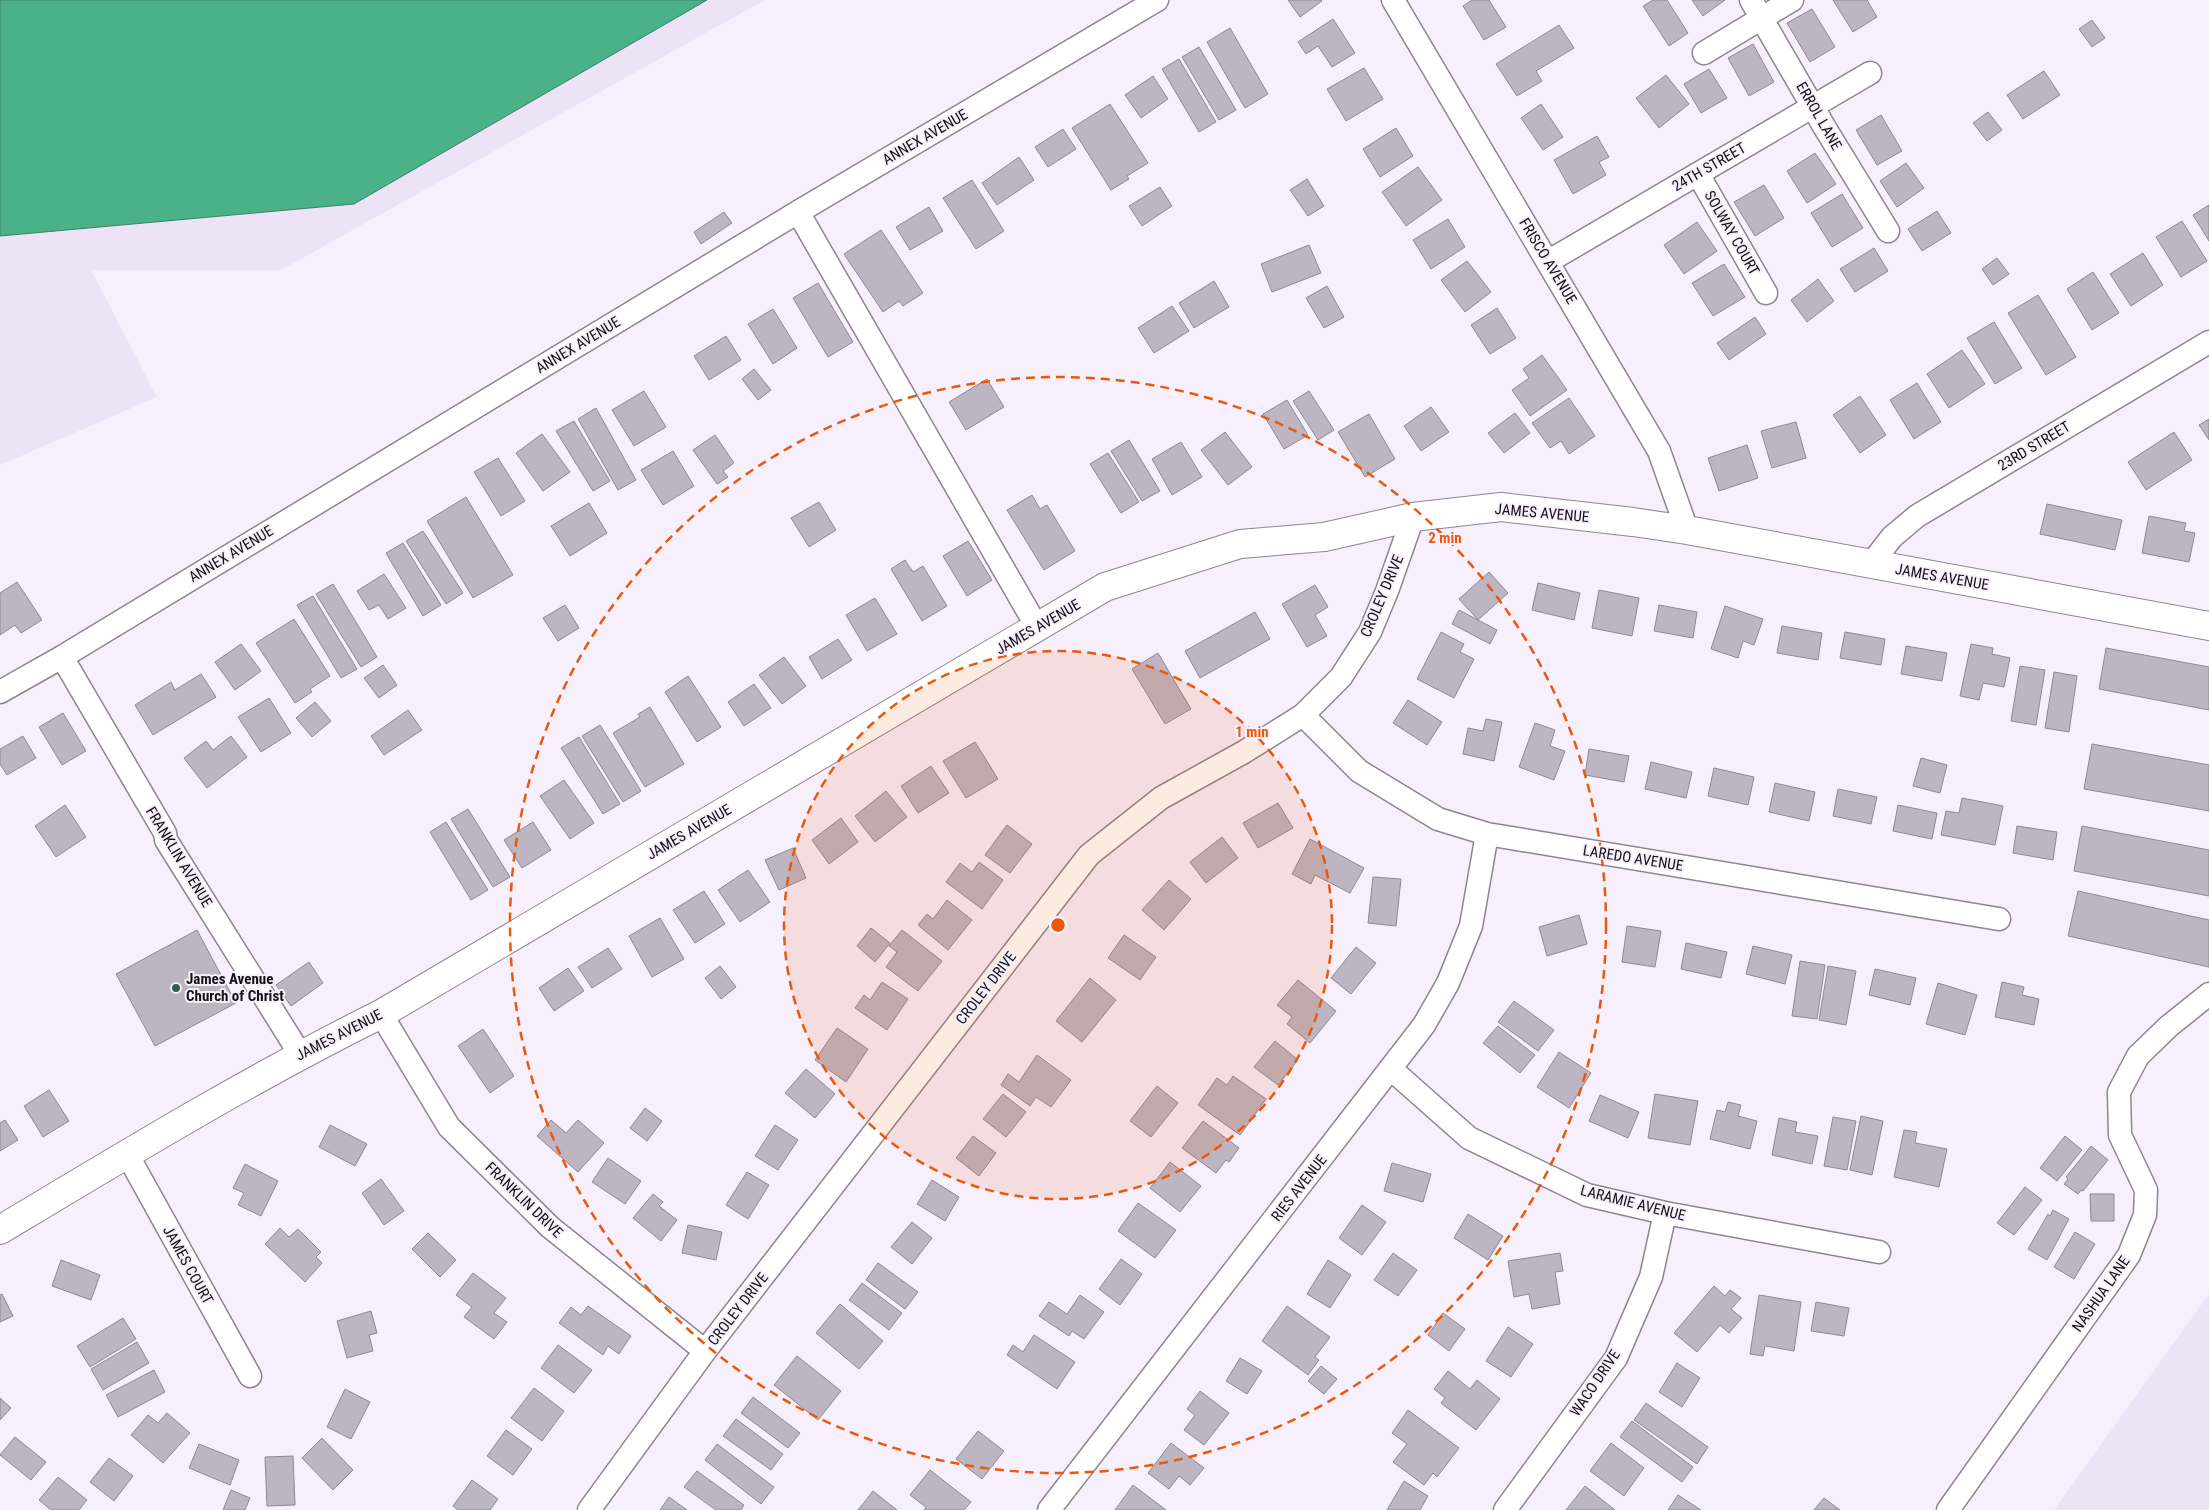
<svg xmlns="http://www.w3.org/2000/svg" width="2209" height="1510" font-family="'Roboto Condensed',sans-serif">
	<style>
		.built { fill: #eee2f6 }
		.water { fill: #4bb189; stroke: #3a8166 }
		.building { fill: #bdb6c2; stroke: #8f8894 }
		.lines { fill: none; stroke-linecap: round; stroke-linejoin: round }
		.street-casing { stroke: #8d8591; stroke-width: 25 }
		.secondary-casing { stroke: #8d8591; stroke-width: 30 }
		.street { stroke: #fff; stroke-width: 22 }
		.secondary { stroke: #fff; stroke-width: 28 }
		.ring { fill: none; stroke: #e8590c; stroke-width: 2.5; stroke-dasharray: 9 6 }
		.poi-dot { fill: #29634c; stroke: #f8effd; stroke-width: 2 }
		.labels { text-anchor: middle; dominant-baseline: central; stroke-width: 4; stroke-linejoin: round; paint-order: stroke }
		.street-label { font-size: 15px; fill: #141115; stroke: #f8effd }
		.poi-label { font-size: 15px; font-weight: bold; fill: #141115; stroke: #f8effd; text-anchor: start }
		.centre { fill: #e8590c; stroke: #f8effd; stroke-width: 2.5 }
		.ring-label { font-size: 15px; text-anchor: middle; font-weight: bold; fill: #e8590c; stroke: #f8effd; stroke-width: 4; stroke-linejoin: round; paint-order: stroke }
	</style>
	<rect width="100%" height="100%" fill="#f8effd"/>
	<path class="built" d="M0,0H765L281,270H91L157,397L0,465Z
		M2209,1294V1510H2054Z"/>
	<path class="water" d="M0,0H707L354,204L0,236Z"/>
	<path class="building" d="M1288,0H1321L1322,1L1300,17Z
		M1472,0H1489L1506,27L1484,40L1463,6Z
		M1653,0H1667L1688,33L1669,46L1643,6Z
		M1692,0H1725L1703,16Z
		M1833,0H1867L1877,17L1853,32Z
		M1812,9L1835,47L1810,62L1787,23Z
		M1333,19L1355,53L1332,67L1318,46L1306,54L1298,42Z
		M2092,20L2105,38L2092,47L2079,29Z
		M1559,25L1574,48L1536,71L1542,81L1517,96L1496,64Z
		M1230,28L1268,94L1245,108L1207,42Z
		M1753,44L1774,82L1749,96L1728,58Z
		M1199,47L1236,110L1219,120L1182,57Z
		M1179,59L1216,122L1199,132L1162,69Z
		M1364,68L1383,99L1346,121L1327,89Z
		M1709,69L1727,98L1701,113L1684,84Z
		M2044,71L2060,95L2023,119L2007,95Z
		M1666,75L1689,104L1659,128L1636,98Z
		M1153,76L1168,99L1141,118L1125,95Z
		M1110,104L1148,163L1127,176L1129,179L1111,190L1072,128Z
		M1541,104L1563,137L1543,150L1521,118Z
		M1988,112L2002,130L1987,141L1973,123Z
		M1881,115L1902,151L1877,165L1856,130Z
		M1396,128L1413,156L1380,177L1363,149Z
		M1063,129L1076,149L1048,167L1035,147Z
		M1597,136L1609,157L1599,162L1606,175L1573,194L1554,160Z
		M1815,153L1836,184L1807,203L1787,171Z
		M1019,157L1034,180L997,205L982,183Z
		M1906,163L1924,188L1897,207L1880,181Z
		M1418,167L1442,200L1406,226L1382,192Z
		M1307,179L1324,206L1308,216L1290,190Z
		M972,180L1004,231L976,249L943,198Z
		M1764,185L1784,218L1755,236L1734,202Z
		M1160,187L1172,206L1142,226L1129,206Z
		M1842,194L1863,228L1832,247L1811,213Z
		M2209,205V241L2193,215Z
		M929,207L943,231L910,250L896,227Z
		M1937,211L1951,233L1922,251L1908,229Z
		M724,212L732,223L701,244L694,232Z
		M1448,219L1465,247L1431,269L1413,240Z
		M2182,221L2207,261L2181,277L2156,237Z
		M1697,222L1717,251L1684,274L1664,245Z
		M881,230L923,293L903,306L899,301L883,312L844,254Z
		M1309,245L1321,273L1272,292L1261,264Z
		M1874,248L1888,271L1855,292L1840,269Z
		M2143,253L2163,285L2131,306L2110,274Z
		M1997,258L2009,274L1993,285L1982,269Z
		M1467,261L1491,292L1465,312L1441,280Z
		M1724,264L1745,297L1713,316L1692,283Z
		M2093,272L2119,313L2092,330L2067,289Z
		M1818,279L1834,301L1807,322L1791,300Z
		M1214,281L1229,307L1194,328L1179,303Z
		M818,283L853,342L828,357L793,298Z
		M1327,286L1344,317L1324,328L1306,298Z
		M2038,295L2076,357L2046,375L2008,313Z
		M1172,306L1189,331L1154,353L1138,328Z
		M1497,308L1516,338L1490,354L1471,325Z
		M773,309L797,348L773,364L748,324Z
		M1755,317L1766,334L1729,360L1717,343Z
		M1994,322L2022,368L1995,384L1967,338Z
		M726,336L741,360L709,380L694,356Z
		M1962,350L1985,384L1949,408L1927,374Z
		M1542,355L1567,390L1530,416L1512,390L1529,378L1523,369Z
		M754,369L771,390L758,400L742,379Z
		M987,379L1004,407L966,430L949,402Z
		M1917,383L1941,422L1914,439L1890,400Z
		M644,391L666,427L634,446L612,410Z
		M1309,391L1334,430L1318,440L1293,401Z
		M1860,396L1886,435L1860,453L1833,415Z
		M1569,398L1595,436L1569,454L1561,441L1550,448L1532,423Z
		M1287,400L1308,435L1284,449L1263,414Z
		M1431,407L1449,432L1421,451L1404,426Z
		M596,408L636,480L618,490L578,419Z
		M1515,413L1530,433L1504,453L1488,433Z
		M1369,414L1395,459L1365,477L1338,432Z
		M2209,419V440L2199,425Z
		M574,421L610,481L593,491L556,431Z
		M1796,422L1806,458L1772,468L1761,431Z
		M1225,432L1252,467L1228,485L1201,450Z
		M2174,432L2192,460L2146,490L2128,462Z
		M542,434L570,472L543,491L516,453Z
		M715,435L734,463L723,471L728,477L717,484L693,450Z
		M1129,440L1160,491L1142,501L1111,451Z
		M1181,442L1202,477L1172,495L1152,459Z
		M1747,445L1758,478L1719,491L1708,458Z
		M673,451L694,486L663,505L641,470Z
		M1108,453L1139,502L1121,513L1090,464Z
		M498,458L525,501L501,516L474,472Z
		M1032,495L1040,509L1047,505L1075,551L1044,570L1007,510Z
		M466,497L513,575L473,598L427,521Z
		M819,502L836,530L809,547L791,518Z
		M589,503L607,533L570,556L551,526Z
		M2047,504L2122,520L2115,550L2040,534Z
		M2149,516L2186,523L2184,531L2195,533L2189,562L2142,553Z
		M423,531L463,593L446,604L406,541Z
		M968,541L992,580L967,596L943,556Z
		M403,543L441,605L423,616L386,553Z
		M905,560L913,572L923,566L947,606L922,621L891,569Z
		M1489,572L1508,593L1478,620L1459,599Z
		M384,574L406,608L388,619L379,605L369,610L357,591Z
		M17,582L42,620L21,633L15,625L0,635V593Z
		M1538,583L1580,593L1574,620L1532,610Z
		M333,584L377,657L361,667L316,594Z
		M1315,585L1328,607L1315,615L1327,636L1307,647L1282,604Z
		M1599,590L1639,598L1632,636L1592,628Z
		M313,596L357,669L341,678L297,605Z
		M875,598L897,634L867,651L846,615Z
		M565,605L579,628L558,641L543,618Z
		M1659,605L1697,612L1693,638L1654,631Z
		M1725,606L1763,619L1754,645L1743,641L1738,658L1711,649Z
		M1459,610L1497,630L1490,644L1452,624Z
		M1255,612L1270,639L1200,678L1185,651Z
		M294,619L330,676L310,689L312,692L295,703L256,643Z
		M1782,626L1822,633L1818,660L1777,653Z
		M1441,632L1464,644L1460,652L1474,659L1454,698L1417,679Z
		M1845,632L1885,639L1881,665L1840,658Z
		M838,639L852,660L822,679L809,657Z
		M241,644L261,671L235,690L215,662Z
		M1971,644L1993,648L1992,654L2010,658L2004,687L1983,683L1979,700L1960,696Z
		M1906,646L1947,653L1942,681L1901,674Z
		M2106,648L2209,667V710L2099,689Z
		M1158,653L1191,709L1165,724L1132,669Z
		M784,657L806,686L782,704L759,675Z
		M383,665L397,685L379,698L364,678Z
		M2020,666L2045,670L2036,725L2011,721Z
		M2054,672L2077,676L2069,732L2045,728Z
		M201,674L216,697L153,735L135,705L171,682L175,690Z
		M688,676L721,727L697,742L665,692Z
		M754,684L771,708L744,726L728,702Z
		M269,698L291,733L261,752L238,717Z
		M1408,700L1442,722L1427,745L1393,723Z
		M315,702L331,721L312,737L296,718Z
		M650,707L684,764L645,787L613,733L640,717L638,714Z
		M408,710L422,730L384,755L371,736Z
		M63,713L86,751L62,765L39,727Z
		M1486,719L1502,722L1494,761L1463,754L1468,728L1483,731Z
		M1535,723L1555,730L1550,746L1565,751L1554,780L1519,767Z
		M600,725L641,791L623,802L582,736Z
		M23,736L36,758L7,775L0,764V749Z
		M231,736L247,757L207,788L184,758L206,741L213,750Z
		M579,737L620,804L603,814L561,748Z
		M975,742L998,779L966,798L943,761Z
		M2092,744L2209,765V811L2084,789Z
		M1589,749L1629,756L1624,782L1585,775Z
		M1921,758L1947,765L1940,793L1913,786Z
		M1651,762L1692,772L1686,798L1645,789Z
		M931,766L949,793L918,813L901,786Z
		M1714,768L1754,777L1748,805L1708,796Z
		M564,780L594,823L570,839L540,796Z
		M1775,783L1815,792L1809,821L1769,812Z
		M1838,789L1877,797L1871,824L1833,816Z
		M886,791L907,817L875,842L855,816Z
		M1962,798L2003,806L1995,845L1941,835L1946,811L1959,813Z
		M1278,803L1293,828L1258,848L1243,823Z
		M65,805L86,837L56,857L35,826Z
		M1898,805L1937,813L1932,839L1893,831Z
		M468,809L510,877L493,887L451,819Z
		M841,818L858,842L829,864L812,840Z
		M446,822L488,890L471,900L430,832Z
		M533,822L551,850L522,868L504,840Z
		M1007,825L1032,844L1010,873L985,855Z
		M2017,826L2057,832L2053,860L2013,853Z
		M2082,826L2209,850V896L2074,871Z
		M1222,837L1238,858L1206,883L1190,862Z
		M1310,839L1364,868L1350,893L1315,875L1311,884L1292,874Z
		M793,848L806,878L779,890L765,860Z
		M979,862L1003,880L982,909L946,882L960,863L972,872Z
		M748,870L770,902L740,922L718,890Z
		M1373,877L1401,879L1396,926L1368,923Z
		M1169,880L1191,899L1164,930L1142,910Z
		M704,891L725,924L695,943L673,910Z
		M2078,891L2209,920V967L2068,936Z
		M947,900L972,920L948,950L918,925L927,914L933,919Z
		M1579,915L1587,944L1547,956L1539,927Z
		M660,918L684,959L652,977L629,936Z
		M1627,926L1661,931L1655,967L1622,962Z
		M871,928L890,943L875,962L857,946Z
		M197,930L236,1003L155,1046L116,974Z
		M902,930L942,961L918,991L886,967L897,952L889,946Z
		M1124,935L1156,957L1140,980L1108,958Z
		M1686,943L1727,952L1721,978L1681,969Z
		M1753,946L1792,955L1785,984L1746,974Z
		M1356,947L1376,963L1351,994L1331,978Z
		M608,948L622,969L592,988L578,967Z
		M1800,961L1825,965L1817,1019L1792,1016Z
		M309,962L323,983L291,1006L276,985Z
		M720,966L736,987L721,999L705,978Z
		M1828,966L1856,971L1846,1025L1819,1020Z
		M568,968L584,991L554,1011L539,988Z
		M1875,969L1916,978L1910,1005L1869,995Z
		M1090,978L1116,1000L1082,1042L1056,1021Z
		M1298,980L1336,1011L1310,1043L1287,1024L1292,1017L1277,1005Z
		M882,982L908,999L887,1030L855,1008L864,995L870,1000Z
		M2002,982L2024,987L2022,995L2039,999L2034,1025L1995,1017Z
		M1938,983L1977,995L1965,1035L1926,1024Z
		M1514,1001L1554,1030L1538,1051L1498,1022Z
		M1498,1026L1535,1055L1520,1073L1483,1043Z
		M837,1028L868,1049L846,1082L815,1060Z
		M483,1029L514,1076L490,1093L458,1046Z
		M1275,1041L1298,1060L1278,1085L1254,1067Z
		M1559,1052L1591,1073L1569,1108L1537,1087Z
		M1037,1055L1071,1080L1051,1107L1036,1097L1030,1106L1001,1085L1008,1074L1019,1082Z
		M806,1069L835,1094L815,1118L785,1093Z
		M1233,1076L1266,1099L1240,1135L1198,1105L1217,1078L1227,1085Z
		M1157,1086L1178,1103L1151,1137L1130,1121Z
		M49,1090L69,1121L43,1137L24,1106Z
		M1003,1094L1026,1112L1006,1137L983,1119Z
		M1655,1094L1698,1101L1690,1145L1648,1138Z
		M1600,1095L1639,1112L1628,1138L1589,1121Z
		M1728,1102L1741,1105L1738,1116L1757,1121L1750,1149L1710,1139L1717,1110L1725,1112Z
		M645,1108L662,1121L647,1141L630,1128Z
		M1861,1116L1883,1121L1872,1175L1850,1170Z
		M1833,1117L1856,1121L1847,1170L1824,1166Z
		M1779,1118L1797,1122L1795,1132L1818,1136L1812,1164L1772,1155Z
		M5,1120L18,1140L0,1151V1123Z
		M551,1120L566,1133L578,1120L604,1143L578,1172L537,1136Z
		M1203,1121L1239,1148L1229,1162L1226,1160L1216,1173L1182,1148Z
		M330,1125L367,1144L355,1166L319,1147Z
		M775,1125L798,1140L778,1170L755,1156Z
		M1904,1130L1917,1132L1915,1143L1947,1149L1939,1187L1894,1177Z
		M973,1136L996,1153L979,1176L956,1158Z
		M2065,1136L2082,1150L2057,1181L2040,1168Z
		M2091,1146L2108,1160L2083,1191L2081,1190L2078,1194L2064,1184L2068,1179L2066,1177Z
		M608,1158L641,1181L625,1204L592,1182Z
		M1170,1162L1201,1186L1180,1212L1150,1188Z
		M1392,1163L1431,1174L1423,1202L1384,1191Z
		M245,1164L278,1181L261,1216L238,1205L244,1193L233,1188Z
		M747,1172L769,1185L748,1219L726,1205Z
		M381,1179L404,1211L384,1225L362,1193Z
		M932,1180L959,1197L945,1221L917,1204Z
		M2025,1187L2042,1200L2014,1235L1997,1223Z
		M653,1194L663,1202L659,1206L677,1220L661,1241L633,1218Z
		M2090,1194H2114V1221H2091Z
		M1138,1203L1176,1230L1155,1258L1118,1231Z
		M1362,1205L1386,1222L1362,1255L1339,1238Z
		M2053,1210L2069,1219L2047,1260L2028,1249L2048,1214L2050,1216Z
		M1468,1214L1503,1236L1488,1260L1454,1238Z
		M912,1222L932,1238L912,1264L891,1247Z
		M688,1225L722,1232L716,1260L682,1253Z
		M280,1228L289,1237L298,1229L321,1252L316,1257L322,1263L305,1282L265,1244Z
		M2075,1232L2095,1244L2074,1279L2054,1267Z
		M428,1233L456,1260L440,1277L412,1249Z
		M1393,1253L1417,1270L1398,1296L1374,1280Z
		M1560,1253L1563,1271L1555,1272L1560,1304L1532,1309L1529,1294L1514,1297L1508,1261Z
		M1121,1259L1142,1274L1120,1305L1099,1289Z
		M61,1260L100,1275L91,1300L52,1286Z
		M1328,1260L1351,1275L1330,1308L1307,1294Z
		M878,1263L918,1292L905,1309L866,1280Z
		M473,1273L506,1298L494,1313L507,1322L494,1339L464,1317L472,1307L456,1295Z
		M862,1283L902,1313L889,1330L849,1300Z
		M1714,1286L1725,1296L1730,1290L1741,1298L1731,1309L1742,1318L1729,1333L1720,1325L1697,1352L1674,1333Z
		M2,1294L13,1316L0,1322V1295Z
		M1080,1295L1104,1312L1084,1339L1072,1331L1069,1336L1039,1316L1049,1302L1067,1314Z
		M1759,1295L1801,1302L1794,1351L1765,1346L1763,1356L1750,1354Z
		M1816,1302L1849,1308L1844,1336L1811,1331Z
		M840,1304L883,1341L859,1369L816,1333Z
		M588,1306L631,1336L619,1354L608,1346L603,1355L559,1323L571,1307L581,1315Z
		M1287,1306L1330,1337L1315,1357L1319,1360L1308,1375L1262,1341Z
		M371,1311L377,1333L369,1335L373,1351L347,1358L337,1321Z
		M1443,1313L1465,1329L1449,1351L1428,1335Z
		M123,1318L136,1339L90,1367L77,1346Z
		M1508,1327L1533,1344L1511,1377L1486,1361Z
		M1034,1335L1075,1362L1057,1389L1007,1355L1013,1345L1023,1352Z
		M137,1342L149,1363L103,1390L91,1369Z
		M558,1345L592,1370L574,1393L541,1368Z
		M797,1356L841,1391L818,1420L774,1385Z
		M1240,1358L1262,1371L1247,1394L1226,1381Z
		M1677,1363L1700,1378L1682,1407L1659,1392Z
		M1321,1366L1337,1379L1324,1394L1308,1381Z
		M154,1370L165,1392L118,1417L106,1395Z
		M1448,1371L1470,1389L1477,1380L1500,1399L1476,1430L1441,1403L1445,1398L1434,1389Z
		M534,1388L564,1411L542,1441L511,1418Z
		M345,1389L370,1402L351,1439L327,1427Z
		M1200,1391L1229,1413L1204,1445L1184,1430L1195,1415L1187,1409Z
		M753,1397L800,1433L788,1448L741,1413Z
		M0,1398L11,1408L0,1420Z
		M1646,1403L1708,1447L1697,1464L1634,1420Z
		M1408,1410L1459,1448L1437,1477L1433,1473L1424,1485L1393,1462L1407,1444L1392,1433Z
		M167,1413L190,1433L163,1463L131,1435L148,1415L158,1423Z
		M736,1419L783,1454L771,1470L723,1436Z
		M1632,1421L1693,1467L1682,1482L1620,1437Z
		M506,1430L532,1449L513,1475L487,1456Z
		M978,1431L1004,1451L982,1479L956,1459Z
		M15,1437L46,1462L31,1480L0,1455Z
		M322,1438L353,1470L333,1490L302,1458Z
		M1171,1443L1204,1468L1190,1485L1179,1476L1169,1489L1148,1473Z
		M1611,1443L1644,1468L1624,1496L1590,1471Z
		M199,1444L239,1460L230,1485L189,1468Z
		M717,1444L774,1487L761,1504L705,1460Z
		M293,1456L295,1505L267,1506L265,1457Z
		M109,1458L133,1476L114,1501L90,1482Z
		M930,1470L971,1502L964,1510H924L926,1507L910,1495Z
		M697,1471L744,1505L741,1510H716L684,1487Z
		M58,1477L87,1500L79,1510H51L39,1500Z
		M472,1480L498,1499L490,1510H458L453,1506Z
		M1404,1481L1428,1496L1420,1510H1387Z
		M1133,1485L1166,1510H1115Z
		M1585,1486L1615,1510H1566Z
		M231,1490L250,1498L245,1510H223Z
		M873,1491L897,1510H858Z
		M1678,1495L1701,1510H1668Z
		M669,1497L687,1510H660Z
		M1824,1498L1840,1510H1814Z"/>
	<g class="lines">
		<g class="street-casing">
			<path id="street" d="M1393,0L1659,451L1687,530
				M1751,0L1825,128L1888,231
				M1704,53L1792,0
				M1698,174L1766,293
				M798,212L1037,627
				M1549,261L1870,73
				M1871,564L1892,537L1917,516L2209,342
				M62,657L165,833L166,840L300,1054
				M0,692L62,657L798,212L1157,0
				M1303,715L1359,771L1438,819L1487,834L1999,919
				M381,1014L449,1127L550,1227L705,1351
				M1391,1069L1469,1138L1587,1195L1665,1213L1879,1252
				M127,1154L250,1376
				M589,1510L705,1351L1089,855L1161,798L1244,752L1303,715L1341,677L1370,632L1387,591L1413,517
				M1049,1510L1424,1025L1448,983L1471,926L1487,834
				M1505,1510L1616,1358L1651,1277L1665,1213
				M1948,1510L2129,1255L2145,1215L2146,1190L2120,1135L2119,1092L2138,1056L2169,1026L2209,994"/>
		</g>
		<g class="secondary-casing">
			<path id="secondary" d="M0,1230C125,1155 250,1079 381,1014L1105,587L1240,544L1324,537L1413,517L1501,507L1633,522L1687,530L2209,626"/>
		</g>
		<use href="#street" class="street"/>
		<use href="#secondary" class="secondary"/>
	</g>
	<circle cx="1058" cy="925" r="274" fill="#e8590c" fill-opacity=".12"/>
	<g class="ring">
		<circle cx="1058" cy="925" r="274"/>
		<circle cx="1058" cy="925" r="548"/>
	</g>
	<circle class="poi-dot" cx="176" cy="988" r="5"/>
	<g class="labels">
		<g class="street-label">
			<text transform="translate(1819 116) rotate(60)">ERROL LANE</text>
			<text transform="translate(925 137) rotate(-30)">ANNEX AVENUE</text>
			<text transform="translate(1709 167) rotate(-30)">24TH STREET</text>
			<text transform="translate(1732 233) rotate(60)">SOLWAY COURT</text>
			<text transform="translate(1548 261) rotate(59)">FRISCO AVENUE</text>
			<text transform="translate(578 345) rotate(-31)">ANNEX AVENUE</text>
			<text transform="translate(2034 446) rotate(-31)">23RD STREET</text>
			<text transform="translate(1542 513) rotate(5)">JAMES AVENUE</text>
			<text transform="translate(231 554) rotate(-31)">ANNEX AVENUE</text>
			<text transform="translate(1942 577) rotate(10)">JAMES AVENUE</text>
			<text transform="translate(1382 596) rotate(-67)">CROLEY DRIVE</text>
			<text transform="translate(1038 627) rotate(-30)">JAMES AVENUE</text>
			<text transform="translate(689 832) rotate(-30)">JAMES AVENUE</text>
			<text transform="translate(179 857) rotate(59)">FRANKLIN AVENUE</text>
			<text transform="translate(1633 858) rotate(9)">LAREDO AVENUE</text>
			<text transform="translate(986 988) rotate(-52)">CROLEY DRIVE</text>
			<text transform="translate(339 1035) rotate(-27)">JAMES AVENUE</text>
			<text transform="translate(1299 1188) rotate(-52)">RIES AVENUE</text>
			<text transform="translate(524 1200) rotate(44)">FRANKLIN DRIVE</text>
			<text transform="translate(1633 1203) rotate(14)">LARAMIE AVENUE</text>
			<text transform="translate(188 1265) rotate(61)">JAMES COURT</text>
			<text transform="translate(2101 1294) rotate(-55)">NASHUA LANE</text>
			<text transform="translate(738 1309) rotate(-52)">CROLEY DRIVE</text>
			<text transform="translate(1595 1383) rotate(-56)">WACO DRIVE</text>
		</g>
		<g class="poi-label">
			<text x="186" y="979">James Avenue<tspan x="186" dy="17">Church of Christ</tspan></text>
		</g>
	</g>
	<circle cx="1058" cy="925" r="8" class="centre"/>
	<g class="ring-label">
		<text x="1445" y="543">2 min</text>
		<text x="1252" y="737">1 min</text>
	</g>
</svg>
